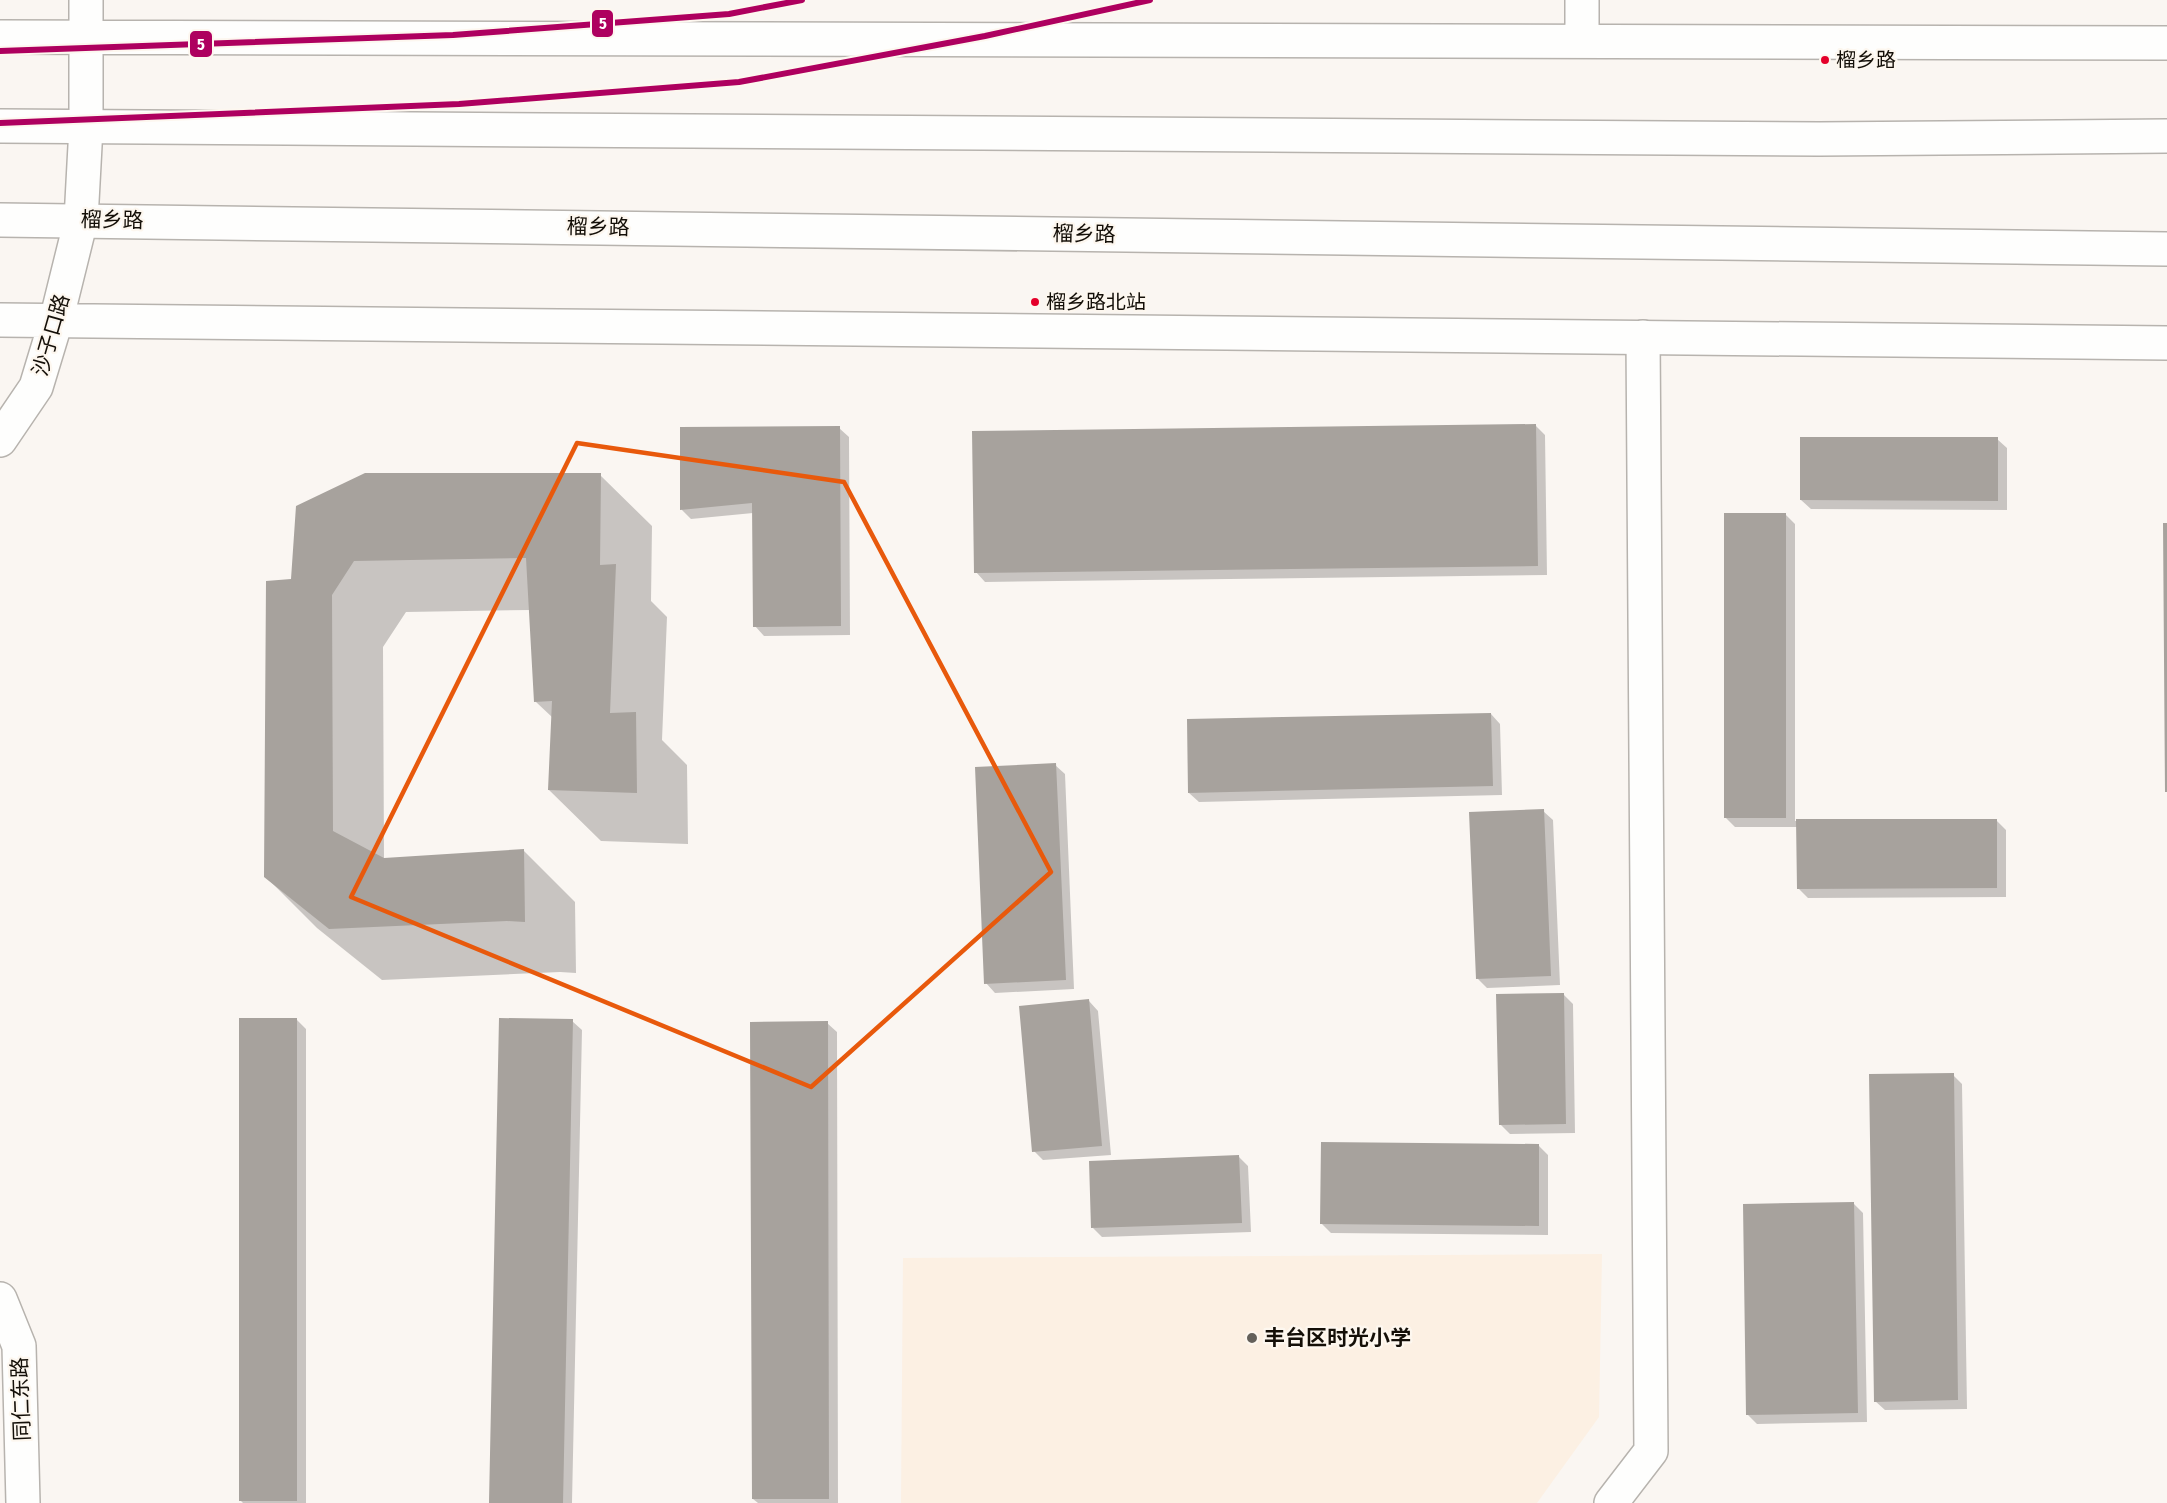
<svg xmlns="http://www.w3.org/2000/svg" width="2167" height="1503" font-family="'Fira Sans Condensed','Noto Sans SC',sans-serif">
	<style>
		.built { fill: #fcf0e3 }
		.shadow { fill: #0003 }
		.building { fill: #a7a29d }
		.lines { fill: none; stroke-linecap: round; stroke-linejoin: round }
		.street-casing { stroke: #b7b3ae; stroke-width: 36 }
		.secondary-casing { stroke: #b7b3ae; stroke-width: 36 }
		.primary-casing { stroke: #b7b3ae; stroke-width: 36 }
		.street { stroke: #fefefd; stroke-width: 33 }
		.secondary { stroke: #fefefd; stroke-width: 33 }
		.primary { stroke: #fefefd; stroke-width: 33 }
		.metro-1-casing { stroke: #fdf7ef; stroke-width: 10 }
		.metro-1 { stroke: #ae005f; stroke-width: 6 }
		.marked { fill: none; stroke: #e8590c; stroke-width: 4.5; stroke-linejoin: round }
		.bus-dot { fill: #e4002b; stroke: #fdf7ef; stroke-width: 2 }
		.poi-dot { fill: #64605a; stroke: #fdf7ef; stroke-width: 2 }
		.labels { text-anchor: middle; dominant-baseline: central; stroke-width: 4.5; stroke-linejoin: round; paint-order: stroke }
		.bus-label { font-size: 20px; fill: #140f08; stroke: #fdf7ef; text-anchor: start }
		.street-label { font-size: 21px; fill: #140f08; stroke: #fdf7ef }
		.poi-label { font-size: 21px; font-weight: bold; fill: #140f08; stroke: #fdf7ef; text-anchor: start }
		.line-badge { stroke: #fdf7ef; stroke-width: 2 }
		.badge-label { font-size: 16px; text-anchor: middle; font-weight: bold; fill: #fff }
	</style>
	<rect width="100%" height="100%" fill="#faf6f2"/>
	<path class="built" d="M1602,1254L1599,1417L1537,1503H901L903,1258Z"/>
	<path class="shadow" d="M1536,426L1545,435L1547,575L985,582L976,572Z
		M839,428L849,437L850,635L764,636L755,626L753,513L691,519L682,510V429Z
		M1997,439L2007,448V510L1811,509L1801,500Z
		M600,475L652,526L651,601L667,617L662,740L687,765L688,844L601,841L549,790L553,718L536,702L531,610L406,612L383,647L384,860L523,850L575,902L576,973L560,972L382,980L317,928L265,876L292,580Z
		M1785,514L1795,524V821L1996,820L2006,830V897L1808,898L1798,888V827H1735L1725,817Z
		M1491,714L1500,724L1502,795L1199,802L1189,793Z
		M1055,765L1065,774L1074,989L995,993L986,983Z
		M1543,811L1553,820L1560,985L1487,988L1478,979Z
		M1564,995L1573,1004L1575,1133L1510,1134L1500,1124Z
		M1089,1001L1098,1011L1111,1155L1043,1160L1034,1151Z
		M297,1020L306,1029V1503H243L241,1501Z
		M572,1021L582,1030L572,1503H490Z
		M827,1023L837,1032L838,1503H758L753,1499Z
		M1953,1075L1962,1084L1967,1409L1885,1410L1875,1401Z
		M1539,1146L1548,1155V1235L1331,1233L1322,1224Z
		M1239,1157L1248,1166L1251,1232L1102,1237L1093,1228Z
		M1854,1204L1863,1213L1867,1422L1757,1424L1748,1415Z"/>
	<path class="building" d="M1536,424L1538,566L974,573L972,431Z
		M840,426L841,626L753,627L752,503L680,510V427Z
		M1800,437H1998V501L1800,500Z
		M365,473H601L600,565L616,564L610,713L636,712L637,793L548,790L552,701L534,702L526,558L354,561L332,595L333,831L384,858L524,849L525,922L507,921L329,929L264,877L266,581L291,579L296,506Z
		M1724,513H1786V818H1724Z
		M2163,523H2167V792H2165Z
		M1491,713L1493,786L1188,793L1187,719Z
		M1056,763L1066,980L984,984L975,767Z
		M1544,809L1551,976L1476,979L1469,812Z
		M1796,819H1997V888L1797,889Z
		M1564,993L1566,1124L1499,1125L1496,994Z
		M1089,999L1102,1146L1032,1152L1019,1006Z
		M239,1018H297V1501H239Z
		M499,1018L573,1019L563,1503H489Z
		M828,1021L829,1499H752L750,1022Z
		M1954,1073L1958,1400L1874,1402L1869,1074Z
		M1321,1142L1539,1144V1226L1320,1224Z
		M1239,1155L1242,1223L1091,1228L1089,1161Z
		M1854,1202L1858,1413L1746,1415L1743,1204Z"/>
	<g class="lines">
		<g class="street-casing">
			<path id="street" d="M0,1299L19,1346L23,1503
				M1611,1503L1651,1451L1643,337"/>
		</g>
		<g class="secondary-casing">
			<path id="secondary" d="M1582,0V41
				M0,37L2167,43
				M0,320L2167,343
				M0,440L36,387L56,321L81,220L86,127V0"/>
		</g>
		<g class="primary-casing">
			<path id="primary" d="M0,126L1819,139L2167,136
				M0,220L2167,249"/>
		</g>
		<use href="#street" class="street"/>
		<use href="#secondary" class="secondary"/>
		<use href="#primary" class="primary"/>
		<g class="metro-1-casing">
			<path id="metro-1" d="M0,51L453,35L729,14L802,0
				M0,123L459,104L739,82L985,36L1150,0"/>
		</g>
		<use href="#metro-1" class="metro-1"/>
	</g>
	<path class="marked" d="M577,443L844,482L1051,872L811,1087L351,897Z"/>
	<g class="bus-dot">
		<circle cx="1825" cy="60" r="5"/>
		<circle cx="1035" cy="302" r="5"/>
	</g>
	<circle class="poi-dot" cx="1252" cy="1338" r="6"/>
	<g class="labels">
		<g class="bus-label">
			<text x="1836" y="60">榴乡路</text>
			<text x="1046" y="302">榴乡路北站</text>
		</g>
		<g class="street-label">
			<text transform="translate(112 220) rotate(1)">榴乡路</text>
			<text transform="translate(598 227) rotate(1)">榴乡路</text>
			<text transform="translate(1084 234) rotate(1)">榴乡路</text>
			<text transform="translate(51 335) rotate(-74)">沙子口路</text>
			<text transform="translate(21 1399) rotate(-92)">同仁东路</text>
		</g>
		<g class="poi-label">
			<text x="1264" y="1338">丰台区时光小学</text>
		</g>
	</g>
	<g class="line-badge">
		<rect x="591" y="9" width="23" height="29" rx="6" fill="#ae005f"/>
		<rect x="189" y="30" width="24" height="28" rx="6" fill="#ae005f"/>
	</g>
	<g class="badge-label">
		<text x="603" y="29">5</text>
		<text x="201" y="50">5</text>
	</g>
</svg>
